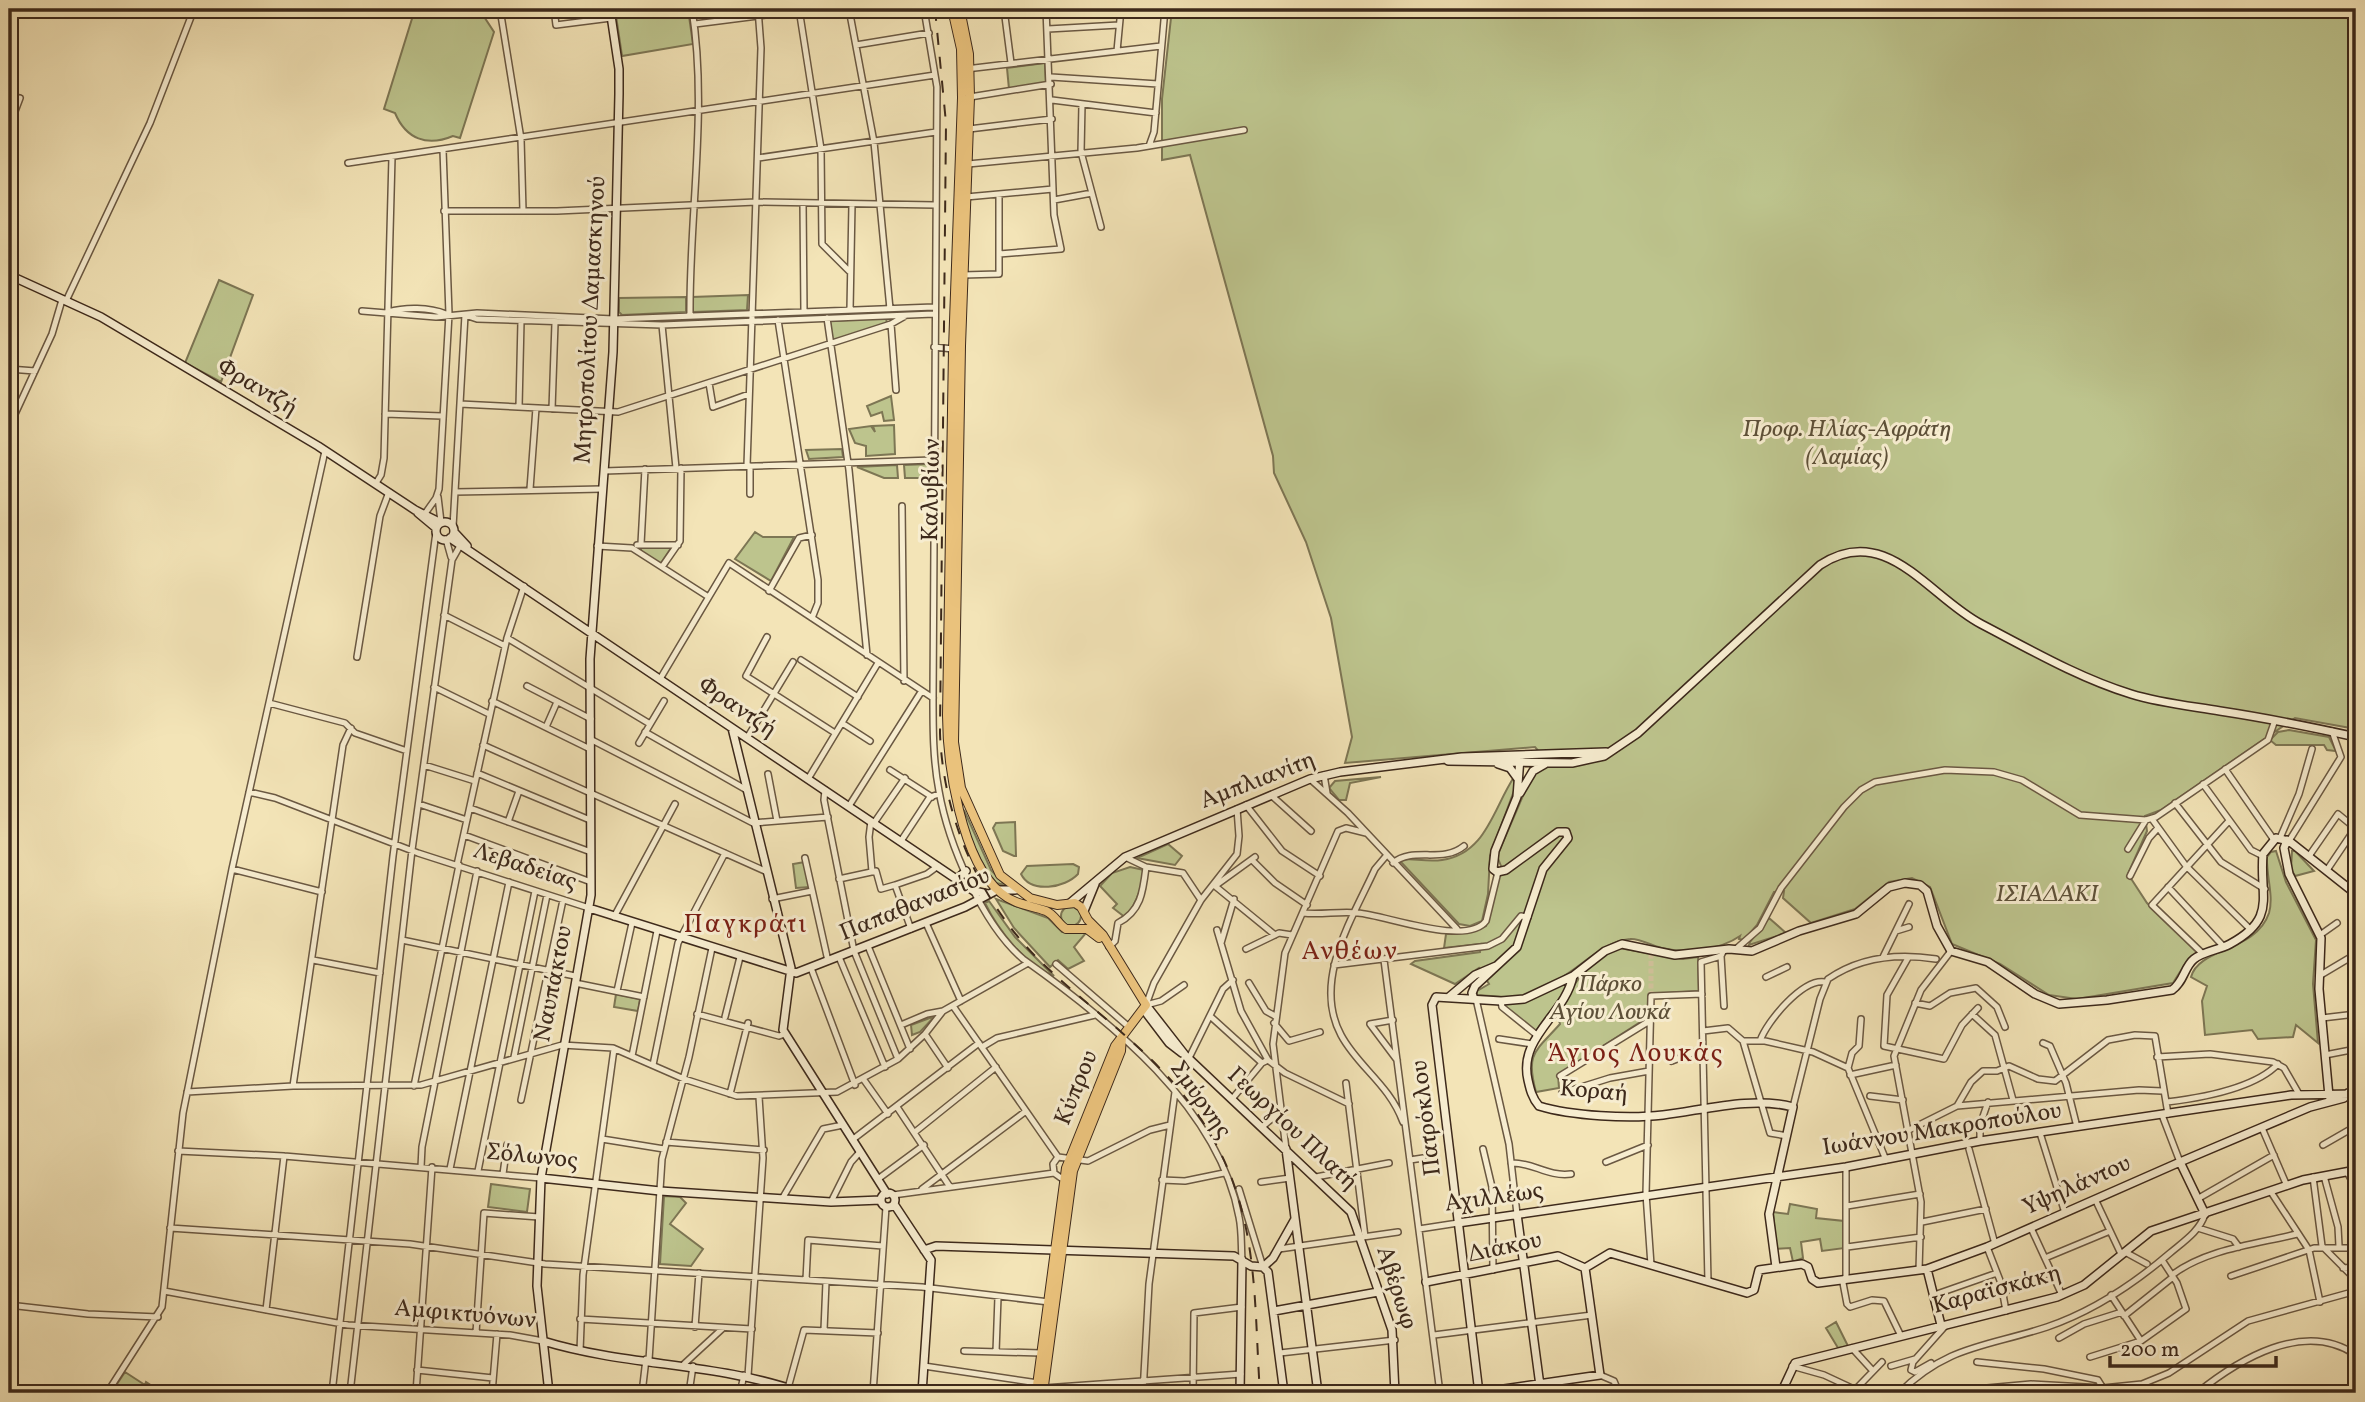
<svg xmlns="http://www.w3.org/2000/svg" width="2365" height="1402" font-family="Vollkorn,serif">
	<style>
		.green { fill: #bdc48d; stroke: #7d7654; stroke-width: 2 }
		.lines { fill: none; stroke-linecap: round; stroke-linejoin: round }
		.street-tunnel { stroke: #cfbf98; stroke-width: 5; stroke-dasharray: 5 2.5; stroke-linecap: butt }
		.street-casing { stroke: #6a5842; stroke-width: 8 }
		.secondary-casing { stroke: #3d291b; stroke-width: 10 }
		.primary-casing { stroke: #3d291b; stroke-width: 10 }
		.street { stroke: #f7edd0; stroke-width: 5 }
		.secondary { stroke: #f7edd0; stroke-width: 7 }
		.primary { stroke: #eac27c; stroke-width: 8 }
		.rail { stroke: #3d291b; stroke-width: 2; stroke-dasharray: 12 12; stroke-linecap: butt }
		.labels { text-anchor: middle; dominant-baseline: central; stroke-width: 6; stroke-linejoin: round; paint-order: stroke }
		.street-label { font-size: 24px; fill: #3d291b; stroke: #f7edd0 }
		.park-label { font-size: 24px; font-style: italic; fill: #5d5038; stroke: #f7edd0 }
		.neighbourhood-label { font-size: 26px; letter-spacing: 2px; fill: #7a1f14; stroke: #f7edd0 }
	</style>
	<rect width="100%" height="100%" fill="#f3e4b7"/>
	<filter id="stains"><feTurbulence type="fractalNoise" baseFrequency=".00286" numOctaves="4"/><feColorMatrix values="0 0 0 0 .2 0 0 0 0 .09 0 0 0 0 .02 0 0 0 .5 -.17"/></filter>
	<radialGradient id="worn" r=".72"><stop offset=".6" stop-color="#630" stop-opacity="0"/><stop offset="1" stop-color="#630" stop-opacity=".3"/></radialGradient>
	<path class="green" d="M415,9H479L494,32L460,138L453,136C427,147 406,139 395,113L384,109Z
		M661,9H688L693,44L622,56L616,16Z
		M1172,9H2356V729L2295,718L2161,810L2145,816L2147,831L2128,874L2147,903L2198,951L2187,961L2173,983L2077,999L2049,995L2000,964L1952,944L1930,887L1912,878L1889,882L1855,909L1811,923L1783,898L1784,891L1774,892L1757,925L1744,940L1739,939L1740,936C1720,950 1686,954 1662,948C1653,946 1639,938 1630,939C1605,941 1584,964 1564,976L1567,988L1536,1031L1503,1006V997L1477,995V991L1489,984L1479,968L1455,984L1411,964L1415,961L1480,952L1481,944L1444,948L1446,934L1472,932L1486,926L1501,866L1497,856L1541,754L1535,747L1345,763L1352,737L1331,618L1306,542L1274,473L1273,456L1190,155L1162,160V99Z
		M1045,63L1046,83L1009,89L1007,68Z
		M219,280L253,295L221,382L185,363Z
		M748,295L747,310L693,312L692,297Z
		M686,297V312L622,315L619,312V298Z
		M886,318L887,323L832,341L830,321Z
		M891,396L894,420L884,421L882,412L871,416L867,406Z
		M894,425L895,454L866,456V446L855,443L849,429L871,426L875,432L873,426Z
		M842,449L843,457L809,459L806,450Z
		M930,464V478H905L904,465Z
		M897,465L898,478H884L857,467Z
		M755,532L763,537H794L771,581L735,559Z
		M641,548H671L659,566L641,553Z
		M2289,730L2329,737L2336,751L2327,750L2324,745H2276L2270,740L2278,732Z
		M1381,777L1350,783L1346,800H1339L1329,788L1335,781Z
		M1514,777L1515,788L1490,856L1488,894L1482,921L1470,926L1459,924L1400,861L1403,859C1416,859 1429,862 1442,860C1486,854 1493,809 1514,777Z
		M964,810L991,870L1005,885L996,883C982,866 965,833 964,810Z
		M1015,822L1016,856H1014L1003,851L993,828L996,823Z
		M1168,844L1182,856L1175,865L1137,858Z
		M2276,851L2286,882L2316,940L2313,984L2318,1043L2296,1025L2293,1037L2258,1039L2252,1030L2205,1035L2202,1001L2207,986L2191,977C2199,947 2256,952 2269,913C2274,896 2266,875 2267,857L2271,852Z
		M2292,851H2295L2314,871L2295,876L2291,869Z
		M805,862L810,887L796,888L793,864Z
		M1073,864L1079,867L1078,874C1065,888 1031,894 1021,874L1027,866Z
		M1130,867L1144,870C1143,887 1135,904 1126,918L1113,908L1117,904L1100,886L1112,873Z
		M996,899L1048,918L1062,932L1086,933L1074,947L1084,961L1068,969L1058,960L1050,967L1014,928Z
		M989,901L1015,937L1054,976C1026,966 998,930 985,903Z
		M1061 916a10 10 0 1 1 20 0a10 10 0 1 1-20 0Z
		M1769,918L1786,933L1749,945L1750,942Z
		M1619,948L1683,959L1698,957L1699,991L1649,994L1648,1017L1558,1075L1559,1088L1536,1092C1525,1053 1536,1051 1560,1024L1557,1014C1573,984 1587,961 1619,948Z
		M616,994L640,999L638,1011L614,1007Z
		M935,1016L920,1032L912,1035L911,1025Z
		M491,1184L530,1189L527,1212L488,1207Z
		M664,1196L680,1197L686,1203L670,1224L703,1249L691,1266L660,1264Z
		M1790,1204L1817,1209L1816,1218L1844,1221L1845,1248L1822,1251L1820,1239L1801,1242L1803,1258L1793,1262L1790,1248L1776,1249L1773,1212L1788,1214Z
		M1836,1322L1848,1346L1838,1348L1826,1328Z
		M125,1372L145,1385L146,1382L163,1393H111Z"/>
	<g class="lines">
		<path class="street-tunnel" d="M1651,996V952"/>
		<g class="street-casing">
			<path id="street" d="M500,9L521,139L523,211
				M554,9L556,25L611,18
				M799,9L821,149L822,244L849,271
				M849,9L874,142L890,309
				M924,9L937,87L933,698C933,729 933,760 939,791C948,843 982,924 1023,959C1109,1020 1219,1107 1239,1217C1242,1231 1241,1246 1242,1260
				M1004,9L1011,63
				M695,24L812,9
				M1048,29L1119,25
				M856,45L929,33
				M1117,51L1121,9
				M966,69L1161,46
				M1051,77L1158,84
				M970,97L1051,84
				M1052,100L1156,113
				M1082,104L1081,152L1101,227
				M9,127L20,98
				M969,129L1052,119
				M1149,146L1154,132L1165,9
				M758,158L936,132
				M348,163L935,75
				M968,164L1137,148L1244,130
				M966,197L1053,189
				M1054,200L1092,193
				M803,203L804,312
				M444,211H557L756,202L935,205
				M999,254L1061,249L1054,215L1046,9
				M963,275L999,274V195
				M66,301L150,123L194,9
				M850,310L852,204
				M362,311L436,317L477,313L614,319L934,307
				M388,312C405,307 429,307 446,314
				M465,315L477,319L662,325L934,314
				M690,316C689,214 708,110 692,9
				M827,318L849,470L867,655
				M778,320L818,580V603L812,618
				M891,324L896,390
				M662,325L676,468
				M934,347L953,349
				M9,369L35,371
				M709,383L713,407L749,394
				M460,404L618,412L891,324L905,316
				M519,407L521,321
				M552,409L555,323
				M385,414L442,416
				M9,427L52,334L62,300
				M747,466L761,48L758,9
				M604,471L933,460
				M376,483L381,475L384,458L392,157
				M530,489L536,408
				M455,492L602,489
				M750,494V466
				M438,497L441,522
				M902,506L904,681
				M424,515L436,498L439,489L449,314L443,150
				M453,527L465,315
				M446,539L451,557
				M641,544L645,469
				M637,545H678
				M597,546L632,548L707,596
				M662,567L680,541L681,468
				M769,591L799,538L812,535
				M444,615L505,646
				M767,637L746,676L835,733
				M507,638L650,724
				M357,657L380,516L389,492
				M801,660L858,697
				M660,679L729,563L933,698
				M527,686L591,719
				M434,687L489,714
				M492,701L590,749
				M269,703L345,723L355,733L407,751
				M842,723L870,741
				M546,727L557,702
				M645,732L745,789
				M747,738L793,662
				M590,739L753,823L828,817
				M639,743L664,701
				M483,745L765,871
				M424,765L475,781
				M2225,769L2274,840
				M890,770L932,797
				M477,773L590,820
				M768,774L777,821
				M1324,775L1327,793
				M808,779L878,663
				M1310,779L1348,813L1457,929
				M2203,784L2251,850L2263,856
				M825,790L824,800L854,951L898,1059
				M249,792L275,798L418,853L589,908
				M1271,795L1311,831
				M2175,803L2221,862L2265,889
				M419,804L467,820
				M1246,805L1282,851L1320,876
				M849,806L921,692
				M470,808L591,852
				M2152,819L2186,866L2251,930
				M871,821L869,837L872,872
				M508,822L519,791
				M874,823L905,778
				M464,835L591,882
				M2280,838L2299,794L2312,749
				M901,841L930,797L939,794
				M2289,841L2341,757L2332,731
				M2128,849L2146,820
				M1386,856L1375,869C1352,919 1312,981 1341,1035C1358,1067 1389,1084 1403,1122
				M2309,856L2338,814L2355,828
				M1125,857L1146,867L1183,873L1201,900
				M805,858L828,961
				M1252,860L1275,883L1307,905
				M1393,863C1413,846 1442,864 1464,846
				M457,865L507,638L524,586
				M232,869L322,892
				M2327,870L2356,827
				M2130,876L2149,838L2158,828
				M839,879L876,871L881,889L895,885
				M1215,886L1275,935
				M1215,886L1255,857
				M2168,887L2224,947
				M772,899L812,891
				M1303,913C1321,915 1340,911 1358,913C1385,915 1467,947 1486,921L1498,872
				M614,917L675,804
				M926,923L961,1001
				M911,929L895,885L927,874L938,866
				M1217,930L1241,1011L1268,1060
				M1896,931L1909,927
				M2320,935L2337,923
				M402,940L575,976
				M1221,943L1234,899
				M868,946L910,1049
				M1109,947L1115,941L1118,923C1141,911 1143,892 1146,867
				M1246,949L1279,933L1292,935
				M1736,949L1760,928L1781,888L1844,807L1861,790L1875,782L1945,770L1994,772L2022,780L2080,815L2146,820L2156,817L2268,740L2275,720
				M2203,954L2152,905L2228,822
				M1721,956L1724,1006
				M839,957L885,1067
				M1883,957L1909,904
				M1908,958L1887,995L1884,1046L1944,1059L1962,1025L1978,1008
				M313,960L380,973
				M1384,960L1440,1393
				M1056,964L1129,1027
				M1334,965L1488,946L1502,939L1521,916L1528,917
				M811,968L855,1085
				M2319,976L2356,954
				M1766,977L1787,967
				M575,983L644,997
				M1249,983L1266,1011L1275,1016
				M1184,985L1161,1001L1146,1005L1154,983L1201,900L1237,854L1239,836L1237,809
				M617,991L632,923
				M1476,999L1509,1144L1517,1214
				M1501,1001L1502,1007L1538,1036
				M1915,1003L1930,1006L1950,993L1976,988L1997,1007L2005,1027
				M953,1006L1058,1157
				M697,1014L779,1036L785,1034
				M1972,1014L1995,1035L2013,1100
				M1210,1016L1262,1063
				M725,1017L740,957
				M2322,1018L2356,1014
				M1861,1019L1859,1046L1852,1053L1848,1068L1886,1160
				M1393,1020L1370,1024L1397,1060
				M1274,1023L1289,1041L1320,1032
				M901,1025L927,1014L943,1011
				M1703,1031L1728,1028L1743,1041L1770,1133L1787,1136
				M925,1034L948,1068
				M1499,1039L1532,1044
				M1743,1041H1765L1813,1052L1848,1068
				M1760,1041C1767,1021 1803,978 1825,982
				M2043,1043L2050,1046L2066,1083L2077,1127
				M982,1047L997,1038L1095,1015
				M2325,1055L2356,1049
				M632,1056L657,931
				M514,1057L547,895
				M2157,1057L2210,1054L2273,1062L2284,1068L2299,1094
				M1189,1058L1223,989L1233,980
				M1672,1061L1703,1049
				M653,1065L678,943L725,853
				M1850,1075L1896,1065
				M1560,1076L1651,1020
				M864,1080L888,1114
				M1346,1083L1365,1237
				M293,1086L343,745L351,728
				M414,1086L459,865
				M187,1092L293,1086L421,1085L562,1045L613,1048L684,1079L737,1096L837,1092L898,1059L925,1034L943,1011L1028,963
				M1562,1093L1610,1078L1649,1071
				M730,1094L748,1023
				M1870,1096L1903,1100
				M1232,1099L1262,1063L1268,1060L1285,1073L1349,1104
				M521,1100L563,900
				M2167,1102C2200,1098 2254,1089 2278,1064
				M1957,1106L2139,1090L2162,1091
				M897,1107L950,1187
				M1793,1107L1820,999L1828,979C1860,957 1898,953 1936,959
				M2162,1115L2180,1162
				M1262,1127L1281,1111
				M2262,1128L2287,1186
				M1909,1130L1957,1106L1971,1082L1983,1071H1997L2009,1066L2038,1079L2055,1081L2108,1040L2135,1035L2155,1036L2168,1114
				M915,1132L996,1067
				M2040,1133L2065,1213
				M602,1139L664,1149
				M852,1140L979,1043
				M1980,1141V1125L1988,1102
				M666,1142L764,1150
				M2323,1145L2356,1126
				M1286,1149L1273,1044L1285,953L1338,831L1346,828L1366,833
				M1483,1149L1492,1187L1493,1270
				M1969,1149L1995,1244
				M178,1151L284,1156L541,1178
				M1410,1160L1423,1158
				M1606,1162L1648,1145
				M1511,1163C1533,1162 1547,1177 1571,1174
				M421,1167L422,1147L477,871
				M1846,1167V1276L1843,1283L1847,1304L1850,1307L1872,1300L1884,1301L1901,1336
				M450,1169L509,882
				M478,1171L535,891
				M2347,1172L2356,1188
				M503,1174L507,1145
				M2324,1176L2338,1227L2339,1246
				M1316,1177L1389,1163
				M2313,1177L2322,1246L2356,1280
				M1068,1178H1061L1054,1173L1053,1164L1058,1157L1088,1161L1150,1130L1170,1125
				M878,1179L924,1145
				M1162,1180L1185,1181L1224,1173
				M1261,1182L1290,1178
				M922,1189L1026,1111
				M1239,1189L1263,1267
				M2271,1192L2309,1250L2320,1302
				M893,1195L1054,1173
				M2199,1198L2274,1155
				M782,1199L823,1129L843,1125
				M2095,1199L2121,1254
				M831,1202L851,1162L860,1152
				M1847,1206L1920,1194
				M1922,1222L1986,1209
				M170,1228L410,1244L545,1264L922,1287L1049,1302
				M2031,1228L2062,1295
				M2198,1228L2233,1239L2239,1247
				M1419,1229L1458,1223
				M1847,1247L1921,1237
				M1987,1247L2001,1283L2006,1311
				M1279,1249L1398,1232
				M2125,1252L2147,1264
				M2045,1258L2110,1231
				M1651,1265L1646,1194L1651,996L1702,994
				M2343,1268L2356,1267
				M1919,1270L1921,1202L1894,1056L1921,990L1951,951
				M2172,1275C2206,1249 2257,1244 2297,1234
				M2231,1276L2314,1248H2356
				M806,1280L808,1240L883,1246
				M1708,1282L1701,962L1721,956L1724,950
				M164,1291L348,1325L510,1335L543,1341
				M2003,1292L2052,1272
				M1934,1295L1997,1273
				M2111,1295L2141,1341
				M9,1305L88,1314L158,1317
				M266,1310L284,1156
				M2124,1316L2173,1277
				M580,1319L752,1329
				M695,1327L699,1273
				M824,1330L826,1282
				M476,1333L484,1213L539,1217
				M1434,1335L1592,1315
				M2059,1338L2084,1324L2122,1312
				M1852,1348L1873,1371
				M580,1351L583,1275L614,1049
				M964,1351L1041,1353
				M996,1352L998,1297
				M1280,1353L1395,1340
				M2090,1357L2141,1341L2186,1309L2177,1283L2162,1260
				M649,1360L662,1159L689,1057L712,948
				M1977,1362L2044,1369L2098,1380L2103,1388
				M1931,1363L1915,1372L1911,1370L1913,1362L1946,1325
				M684,1364L722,1329
				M924,1366L1038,1383
				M1792,1366L1824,1375L1854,1389
				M1891,1366L1915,1359
				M417,1370L493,1378
				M1600,1375L1614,1381L1619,1393
				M748,1376L763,1158L759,1097
				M788,1388L804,1330L878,1333
				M1044,1388L1241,1374
				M1987,1388L2031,1384L2103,1388L2142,1384L2169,1373L2248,1321L2356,1291
				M549,1389L571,1393
				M107,1393L162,1307L183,1113L232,869L325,451
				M332,1393L393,856L436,532
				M350,1393L412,850L452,560L461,544
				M416,1393L432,1167
				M492,1393L497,1334
				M642,1393L646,1359
				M689,1393L693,1366
				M740,1393L744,1375
				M873,1393L886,1207
				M1143,1393L1149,1284L1175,1092
				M1193,1393L1194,1313L1242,1307
				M1852,1393L1882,1362
				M1899,1393C1948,1345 1986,1347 2047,1327C2091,1312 2135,1283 2170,1253C2183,1242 2200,1231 2205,1214
				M2197,1393C2238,1360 2304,1319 2356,1355"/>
		</g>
		<g class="secondary-casing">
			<path id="secondary" d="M9,275L101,317L318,446L415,510L441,523
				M418,513L436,528
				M436 531a9 9 0 1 1 18 0a9 9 0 1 1-18 0Z
				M454,532L467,546
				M450,538L974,891L988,894
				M732,728L791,968L783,1030L887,1194
				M1448,761L1572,763L1604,756L1638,733L1820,565C1886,521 1929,597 1981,624C2029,649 2079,678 2131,694C2160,703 2190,706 2220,711C2266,718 2311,727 2356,737
				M1498,764L1510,768L1518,779
				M1520,793L1533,771L1545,764
				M2287,840L2284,848L2289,874L2321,938L2319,989L2329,1096
				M957,879L966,871
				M1070,903L1125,857L1310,779L1340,772L1462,757L1606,752
				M589,908L796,973L965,907L997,890H1015
				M1084,911L1095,884
				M1573,976C1565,1015 1518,1037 1528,1080C1530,1089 1532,1098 1539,1106C1572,1116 1629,1119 1663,1115C1704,1110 1752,1096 1793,1107L1769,1214L1776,1267
				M1449,997L1475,975L1496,966
				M1474,999L1472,993L1475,986L1517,947L1543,869L1568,838L1566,832H1558L1506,870L1497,872L1493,869L1495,851L1517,797L1520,758
				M1146,1005L1185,1055L1351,1212L1392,1330L1395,1393
				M1144,1010L1169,1043L1182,1053
				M1286,1149L1318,1393
				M2180,1162L2205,1214
				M541,1178L660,1191L831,1202L881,1200
				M881 1200a7 7 0 1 1 14 0a7 7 0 1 1-14 0Z
				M894,1204L931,1260L922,1393
				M1517,1214L1541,1393
				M1458,1223L1846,1167L1980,1141L2291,1095L2356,1094
				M924,1250L936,1246L1234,1256L1251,1266L1263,1267
				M1263,1267L1268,1272L1284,1393
				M1263,1267L1273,1258L1295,1219
				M1927,1269L1941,1325
				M1426,1282L1558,1256L1585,1268L1610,1253L1747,1293L1754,1290L1759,1270L1802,1264L1808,1267L1812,1279L1818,1283L1927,1269L1987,1247L2180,1162L2310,1107L2344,1098L2348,1093
				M1274,1311L1378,1292
				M543,1341C628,1367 717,1362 803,1393
				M549,1393L537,1286L541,1178L591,895L590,659L613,352L619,94V69L610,9
				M1240,1393L1242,1260
				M1476,1393L1600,1375L1585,1268
				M1479,1393L1432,1005L1436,997L1501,1001L1524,999L1573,976L1605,951L1622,944L1675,955L1729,949L1752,951L1799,931L1856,914L1889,887L1905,883L1920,885L1927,891L1937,926L1951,951L1988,962L2035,994L2059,1004L2107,1000L2172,990C2184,982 2184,967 2194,959C2204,951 2219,950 2230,944C2278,918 2259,897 2263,854L2276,838L2289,841L2356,894
				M1781,1393L1795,1363L2057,1297L2084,1285L2151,1231L2303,1180L2356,1170"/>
		</g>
		<g class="primary-casing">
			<path id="primary" d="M952,9L961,49L962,98L953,349L947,715C947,763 961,861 1001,893C1015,905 1030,905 1046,911C1055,915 1058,924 1066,929H1087L1099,938
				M960,9L969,54L970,97L961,346L954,742L961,788L1000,875L1030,898L1057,905L1075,903L1081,907L1088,920L1103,935L1146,1005L1115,1046L1066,1168L1036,1393
				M1043,1393L1073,1171L1121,1051L1122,1037"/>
		</g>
		<use href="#street" class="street"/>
		<use href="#secondary" class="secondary"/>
		<use href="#primary" class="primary"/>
		<path class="rail" d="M935,9L946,123L940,733C943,817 979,900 1039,960C1105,1024 1171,1060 1217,1146C1259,1225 1254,1307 1260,1393"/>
	</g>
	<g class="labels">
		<g class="street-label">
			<text transform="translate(591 320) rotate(-87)">Μητροπολίτου Δαμασκηνού</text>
			<text transform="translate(257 388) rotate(31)">Φραντζή</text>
			<text transform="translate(932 490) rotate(-89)">Καλυβίων</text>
			<text transform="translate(737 708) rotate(34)">Φραντζή</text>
			<text transform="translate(1258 781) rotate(-21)">Αμπλιανίτη</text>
			<text transform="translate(525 867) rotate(18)">Λεβαδείας</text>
			<text transform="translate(915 905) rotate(-22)">Παπαθανασίου</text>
			<text transform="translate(554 984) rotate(-79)">Ναυπάκτου</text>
			<text transform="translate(1077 1088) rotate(-68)">Κύπρου</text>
			<text transform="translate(1594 1092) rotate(5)">Κοραή</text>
			<text transform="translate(1200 1100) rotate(55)">Σμύρνης</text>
			<text transform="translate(1427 1118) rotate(-97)">Πατρόκλου</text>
			<text transform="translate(1292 1129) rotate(43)">Γεωργίου Πλατή</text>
			<text transform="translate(1942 1130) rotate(-9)">Ιωάννου Μακροπούλου</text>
			<text transform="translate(532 1157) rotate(6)">Σόλωνος</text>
			<text transform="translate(2077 1186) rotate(-24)">Υψηλάντου</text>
			<text transform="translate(1494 1198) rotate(-8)">Αχιλλέως</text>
			<text transform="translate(1505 1248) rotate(-12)">Διάκου</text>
			<text transform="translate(1396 1288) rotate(72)">Αβέρωφ</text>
			<text transform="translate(1997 1290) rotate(-15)">Καραϊσκάκη</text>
			<text transform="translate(465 1315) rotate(5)">Αμφικτυόνων</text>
		</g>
		<g class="park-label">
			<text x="1847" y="430">Προφ. Ηλίας-Αφράτη<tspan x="1847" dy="28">(Λαμίας)</tspan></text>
			<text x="2047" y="895">ΙΣΙΑΔΑΚΙ</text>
			<text x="1610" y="985">Πάρκο<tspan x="1610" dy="28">Αγίου Λουκά</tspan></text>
		</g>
		<g class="neighbourhood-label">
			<text x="746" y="925">Παγκράτι</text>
			<text x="1350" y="952">Ανθέων</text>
			<text x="1636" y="1054">Άγιος Λουκάς</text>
		</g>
	</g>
	<rect width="2365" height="1402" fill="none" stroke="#f3e4b7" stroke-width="35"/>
	<rect x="10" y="10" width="2344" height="1381" fill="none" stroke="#3d291b" stroke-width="3.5"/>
	<rect x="18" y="18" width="2330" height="1367" fill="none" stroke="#3d291b" stroke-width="2"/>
	<path d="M2110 1356v10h166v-10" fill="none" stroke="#3d291b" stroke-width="3.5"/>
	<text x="2120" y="1356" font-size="21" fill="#3d291b" stroke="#f7edd0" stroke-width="5" paint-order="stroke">200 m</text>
	<rect width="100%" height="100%" filter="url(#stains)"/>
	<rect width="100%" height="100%" fill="url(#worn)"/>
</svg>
